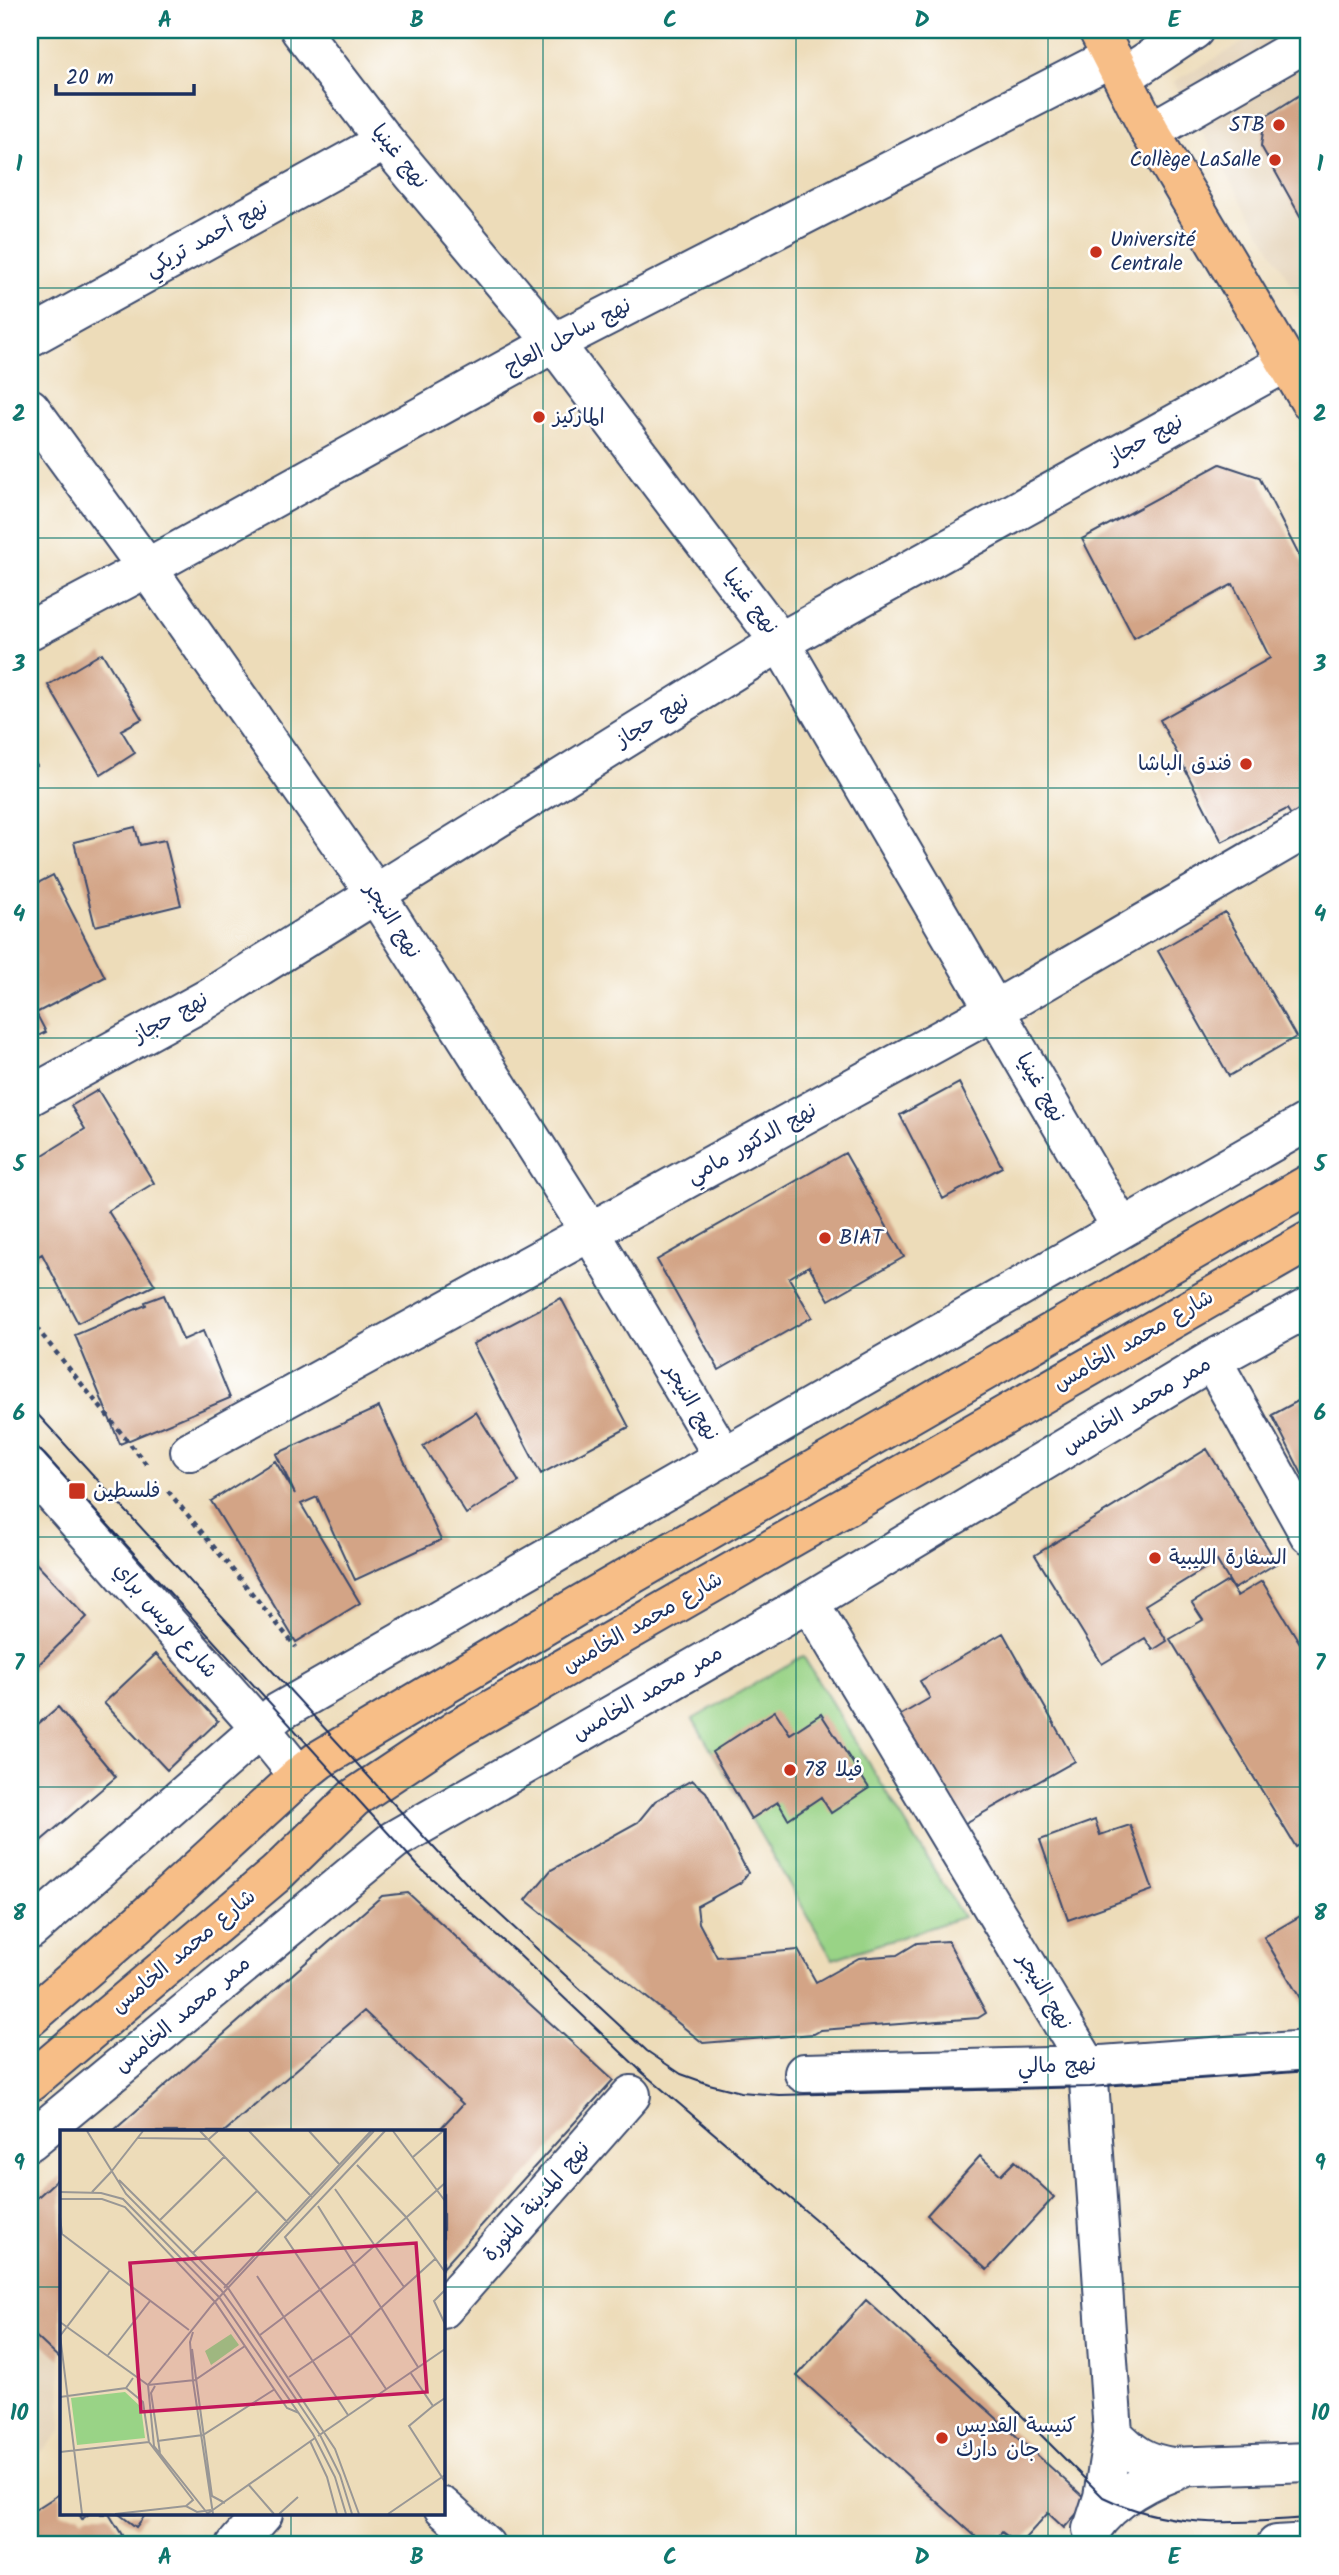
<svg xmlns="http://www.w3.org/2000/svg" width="1339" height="2575" font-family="Kalam,'Playpen Sans Arabic',sans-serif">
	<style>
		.built { fill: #e3d1b6 }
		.green { fill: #99d386; stroke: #5a8172; stroke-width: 2 }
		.building { fill: #d3a486 }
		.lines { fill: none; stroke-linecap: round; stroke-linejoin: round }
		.minor-casing { stroke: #3a496c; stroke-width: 42 }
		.major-casing { stroke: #3a496c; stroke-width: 42 }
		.path { stroke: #3a496c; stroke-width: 4.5; stroke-dasharray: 5 5; stroke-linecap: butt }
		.minor { stroke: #fff; stroke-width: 38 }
		.major { stroke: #f7be87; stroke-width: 38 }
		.tram { stroke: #1b2f5e; stroke-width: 2 }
		.grid { fill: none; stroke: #0f766e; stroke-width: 2; stroke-opacity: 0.55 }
		.poi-dot { fill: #c8321e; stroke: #fff; stroke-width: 2.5 }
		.labels { text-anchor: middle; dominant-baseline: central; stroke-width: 5; stroke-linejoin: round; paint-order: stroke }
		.poi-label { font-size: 21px; fill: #1b2f5e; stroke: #fff; text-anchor: start }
		.street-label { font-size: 21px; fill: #1b2f5e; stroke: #fff }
		.inset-road { fill: none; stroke: #999795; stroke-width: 2 }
		.view { fill: #c2185b; fill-opacity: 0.15; stroke: #c2185b; stroke-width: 3.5 }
		.inset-edge { fill: none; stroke: #1b2f5e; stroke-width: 3.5 }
		.neatline { fill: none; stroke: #0f766e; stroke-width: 2.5 }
		.grid-label { font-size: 23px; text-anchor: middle; font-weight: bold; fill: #0f766e }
	</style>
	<rect width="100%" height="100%" fill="#fff"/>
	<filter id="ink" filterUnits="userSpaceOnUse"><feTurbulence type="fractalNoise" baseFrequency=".0143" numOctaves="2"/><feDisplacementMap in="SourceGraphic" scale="14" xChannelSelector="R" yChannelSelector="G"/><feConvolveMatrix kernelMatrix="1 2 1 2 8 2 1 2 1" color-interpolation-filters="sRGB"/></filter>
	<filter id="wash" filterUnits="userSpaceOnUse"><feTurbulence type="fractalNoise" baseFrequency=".00686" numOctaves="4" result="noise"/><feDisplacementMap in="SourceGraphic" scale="28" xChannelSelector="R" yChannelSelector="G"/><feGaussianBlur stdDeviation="1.57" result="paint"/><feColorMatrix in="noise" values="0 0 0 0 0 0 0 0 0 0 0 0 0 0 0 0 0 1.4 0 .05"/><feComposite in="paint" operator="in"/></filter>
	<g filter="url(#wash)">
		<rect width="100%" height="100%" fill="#eddcb9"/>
		<path class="built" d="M1266,30H1309V315L1173,82Z
			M408,1893L613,2080L443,2268V2132H112L382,1896Z
			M61,2176V2432L30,2463V2204Z"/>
		<path class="green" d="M803,1656L963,1917L833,1959L693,1719Z"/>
		<g id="blocks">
			<path class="building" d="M1309,89V232L1261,146L1265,117Z
				M1220,464L1259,477L1309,575V808L1293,818L1287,809L1222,842L1160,720L1270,658L1233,584L1134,638L1082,539Z
				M102,653L142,719L121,730L135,753L101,775L48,685Z
				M30,755L37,766L30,771Z
				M135,827L140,845L165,840L181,905L95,926L74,842Z
				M53,875L105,977L36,1013L46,1032L30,1040V887Z
				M1225,912L1296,1037L1229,1076L1158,951Z
				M959,1083L1002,1167L943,1199L900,1115Z
				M98,1090L154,1183L108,1211L155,1285L78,1323L42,1254L30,1261V1163L85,1129L71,1106Z
				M845,1153L904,1257L829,1300L809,1266L789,1278L812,1317L719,1370L657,1260Z
				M164,1295L183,1340L203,1331L230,1398L120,1444L75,1335L146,1305L145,1302Z
				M561,1298L629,1427L541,1474L473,1344Z
				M1309,1395V1488L1272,1415Z
				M379,1407L441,1540L355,1580L317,1497L301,1504L360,1603L296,1642L211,1501L275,1461L295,1494L276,1454Z
				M476,1412L519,1482L466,1514L423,1446Z
				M1207,1449L1277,1563L1234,1589L1217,1561L1145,1605L1167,1641L1153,1650L1145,1638L1102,1664L1035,1555Z
				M30,1557L87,1617L30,1673Z
				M1228,1581L1237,1596L1262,1581L1309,1658V1839L1296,1847L1170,1639L1203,1620L1192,1603Z
				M1003,1633L1075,1761L962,1825L899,1716L930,1698L920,1681Z
				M156,1654L218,1721L167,1770L104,1703Z
				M58,1707L116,1777L30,1850V1731Z
				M775,1711L790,1734L821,1714L869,1788L831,1813L821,1797L788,1819L778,1802L751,1819L712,1752Z
				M692,1780L706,1792L748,1873L740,1883L697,1906L699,1923L717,1957L798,1950L816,1982L859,1958L897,1955L917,1943L948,1941L986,2013L978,2018L821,2030L814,2034L703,2043L526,1900L551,1870L638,1822L655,1801Z
				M1095,1820L1100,1835L1130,1825L1153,1890L1068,1920L1040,1840Z
				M408,1893L613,2080L443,2268V2132H437L463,2104L364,2011L224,2132H112L382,1896Z
				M1309,1911V2010H1307L1264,1937Z
				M980,2156L1001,2175L1015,2161L1054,2197L987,2270L927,2215Z
				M61,2176V2360L30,2331V2204Z
				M866,2300L1088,2501L1064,2528L1048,2513L1019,2545L1002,2532L991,2545H985L797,2376Z
				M61,2493V2514H79L82,2519L89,2514H109L122,2535L106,2545H30V2513Z
				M119,2514H146L136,2527Z"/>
		</g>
	</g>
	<g filter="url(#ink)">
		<use href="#blocks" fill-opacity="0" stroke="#3a496c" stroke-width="2"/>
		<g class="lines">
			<g class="minor-casing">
				<path id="minor" d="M300,30L385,141L554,343L780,642L1121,1227
					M1123,77L1194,30
					M1150,132L1309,41
					M30,337L385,141
					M30,408L147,568L375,893L591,1233L723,1456
					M30,630L147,568L554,343L1112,57
					M30,1096L207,999L780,642L1287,362
					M1212,1360L1309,1534
					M190,1451L995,1010L1309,827
					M30,1468L260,1728L299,1776
					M809,1602L1088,2066L1113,2434L1103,2497L1094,2525
					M30,1930L279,1712L1309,1121
					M804,2073L1088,2066L1309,2050
					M30,2141L394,1840L809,1602L1212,1360L1309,1307
					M443,2309L631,2095
					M1113,2434C1133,2454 1143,2462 1171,2467L1309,2462
					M443,2507L485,2545
					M1092,2529C1112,2498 1152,2478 1186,2467
					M236,2545L263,2514
					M1276,2545L1309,2543"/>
			</g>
			<g class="major-casing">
				<path id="major" d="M1098,30L1150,132L1309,400
					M30,2017L138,1924L299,1776L319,1760L581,1604L1309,1184
					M30,2082L276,1874L354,1798L456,1730L1309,1241"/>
			</g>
			<path class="path" d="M30,1320L147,1465
				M168,1491L296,1647"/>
			<use href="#minor" class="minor"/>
			<use href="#major" class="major"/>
			<path class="tram" d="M30,1406L467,1884L647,2051L681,2074L709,2084L741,2092L779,2095L1090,2087L1309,2071
				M30,1439L420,1868L516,1952L643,2073L882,2276L1103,2497C1171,2530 1237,2523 1309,2518"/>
		</g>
	</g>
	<path class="grid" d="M291,30V2132M543,30V2545M796,30V2545M1048,30V2545M30,288H1309M30,538H1309M30,788H1309M30,1038H1309M30,1288H1309M30,1537H1309M30,1787H1309M30,2037H1309M30,2287H61M443,2287H1309M291,2514V2545"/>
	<g class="poi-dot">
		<circle cx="1279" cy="125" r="7"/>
		<circle cx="1275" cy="160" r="7"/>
		<circle cx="1096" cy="252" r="7"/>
		<circle cx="539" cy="417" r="7"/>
		<circle cx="1246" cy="764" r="7"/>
		<circle cx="825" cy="1238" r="7"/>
		<rect x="68" y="1482" width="18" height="18" rx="3.5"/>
		<circle cx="1155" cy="1558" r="7"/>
		<circle cx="790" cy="1770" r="7"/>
		<circle cx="942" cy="2438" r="7"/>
	</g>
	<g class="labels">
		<g class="poi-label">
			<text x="1265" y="125" text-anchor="end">STB</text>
			<text x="1261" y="160" text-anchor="end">Collège LaSalle</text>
			<text x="1110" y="240">Université<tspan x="1110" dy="24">Centrale</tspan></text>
			<text x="553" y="417">الماركيز</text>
			<text x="1232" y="764" text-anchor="end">فندق الباشا</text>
			<text x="839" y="1238">BIAT</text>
			<text x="93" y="1491">فلسطين</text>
			<text x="1169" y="1558">السفارة الليبية</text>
			<text x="804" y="1770">فيلا 78</text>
			<text x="956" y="2426">كنيسة القديس<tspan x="956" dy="24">جان دارك</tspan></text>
		</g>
		<g class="street-label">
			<text transform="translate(399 157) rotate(51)">نهج غينيا</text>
			<text transform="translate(207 239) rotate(-29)">نهج أحمد تريكي</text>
			<text transform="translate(568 337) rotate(-28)">نهج ساحل العاج</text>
			<text transform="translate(1146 440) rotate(-29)">نهج حجاز</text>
			<text transform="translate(750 602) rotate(53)">نهج غينيا</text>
			<text transform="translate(653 721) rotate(-32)">نهج حجاز</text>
			<text transform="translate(392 921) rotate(57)">نهج النيجر</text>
			<text transform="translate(171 1018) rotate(-29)">نهج حجاز</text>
			<text transform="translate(1040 1088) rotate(60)">نهج غينيا</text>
			<text transform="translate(752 1144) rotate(-29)">نهج الدكتور مامي</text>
			<text transform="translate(1134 1341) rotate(-30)">شارع محمد الخامس</text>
			<text transform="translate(691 1403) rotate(59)">نهج النيجر</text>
			<text transform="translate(1137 1406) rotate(-31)">ممر محمد الخامس</text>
			<text transform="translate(165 1621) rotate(49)">شارع لويس براي</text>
			<text transform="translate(643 1623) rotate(-30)">شارع محمد الخامس</text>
			<text transform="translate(648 1694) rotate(-30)">ممر محمد الخامس</text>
			<text transform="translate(184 1952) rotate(-40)">شارع محمد الخامس</text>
			<text transform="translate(1044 1992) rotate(59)">نهج النيجر</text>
			<text transform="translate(183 2015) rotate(-40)">ممر محمد الخامس</text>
			<text transform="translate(1057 2066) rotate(-2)">نهج مالي</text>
			<text transform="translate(537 2202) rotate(-49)">نهج المدينة المنورة</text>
		</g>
	</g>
	<g transform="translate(60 2130)">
		<rect width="385" height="385" fill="#eddcb9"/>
		<path d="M171,204L179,215L151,235L145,221ZM65,262L81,277L85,308L17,315L11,268Z" fill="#99d386"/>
		<path class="inset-road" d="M27,1L66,64L161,160L183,190L260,305L280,345L292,384M140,1L228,93M189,1L252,67M249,1L280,35M325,1L225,107L326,259M333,1L385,71M78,8L149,9L158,1M353,27L383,1M297,35L346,87L385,142M51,42L83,1M59,50L168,158L275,319L299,384M275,59L344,157M0,62L41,63L63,69L159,167L253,304L275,347L286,384M32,62L51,42M0,69H42L65,77L155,172L227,278L239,283M258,76L358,237M0,87L2,104L129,200M100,90L164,27M133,123L197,61M197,146L288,285M164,158L311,1M385,160L374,171L385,194M0,192L88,255L135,250L185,216M133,202L130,212L133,251L153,384M0,205L22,384M200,205L294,134L385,53M0,206L50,140M132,219L152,366L165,373M48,225L90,171M350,242L373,276L385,268M229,247L291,205L375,129M95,256L91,263L100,323M66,258L83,272L89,312L133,370L126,376M0,267L66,258L73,248M373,276L349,296L385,352M258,306L385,219M97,311L143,305L215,259M250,311L267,347L277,384M0,322L89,312M188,354L214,384M55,384L126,376L137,382L151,380M147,384L255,308M148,384L94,316L88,255L152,175L314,1M219,384L238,367M328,384L385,345"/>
		<path class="view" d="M356,113L367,262L81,282L70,133Z"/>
		<rect width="385" height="385" class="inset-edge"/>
	</g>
	<rect width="1339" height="2575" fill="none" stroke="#fff" stroke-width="77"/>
	<path d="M56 84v10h138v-10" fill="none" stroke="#1b2f5e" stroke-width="3.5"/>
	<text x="66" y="84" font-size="21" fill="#1b2f5e" stroke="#ffffff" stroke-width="5" paint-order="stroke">20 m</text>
	<rect x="38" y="38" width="1262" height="2498" class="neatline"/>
	<g class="grid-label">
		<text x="165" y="27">A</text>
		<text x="417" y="27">B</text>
		<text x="670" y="27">C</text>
		<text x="922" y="27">D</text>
		<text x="1174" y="27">E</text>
		<text x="19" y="171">1</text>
		<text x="1320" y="171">1</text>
		<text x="19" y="421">2</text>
		<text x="1320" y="421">2</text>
		<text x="19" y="671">3</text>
		<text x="1320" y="671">3</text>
		<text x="19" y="921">4</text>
		<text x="1320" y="921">4</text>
		<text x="19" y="1171">5</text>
		<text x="1320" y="1171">5</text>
		<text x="19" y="1420">6</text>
		<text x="1320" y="1420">6</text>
		<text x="19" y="1670">7</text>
		<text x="1320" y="1670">7</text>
		<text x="19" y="1920">8</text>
		<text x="1320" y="1920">8</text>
		<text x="19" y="2170">9</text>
		<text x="1320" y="2170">9</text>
		<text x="19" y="2420">10</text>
		<text x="1320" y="2420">10</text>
		<text x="165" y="2564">A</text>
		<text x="417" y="2564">B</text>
		<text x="670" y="2564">C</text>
		<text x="922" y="2564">D</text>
		<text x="1174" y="2564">E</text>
	</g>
</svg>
